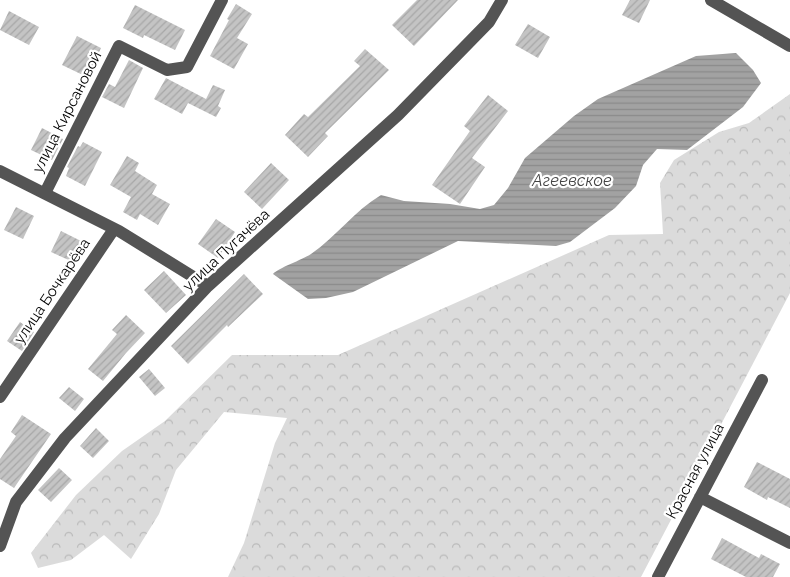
<svg xmlns="http://www.w3.org/2000/svg" width="790" height="577" font-family="Raleway,sans-serif">
	<style>
		.forest { fill: url(#forest-crowns) }
		.water { fill: url(#water-rules) }
		.building { fill: url(#building-hatch) }
		.lines { fill: none; stroke-linecap: round; stroke-linejoin: round }
		.minor { stroke: #545454; stroke-width: 12 }
		.labels { text-anchor: middle; dominant-baseline: central; stroke-width: 4.5; stroke-linejoin: round; paint-order: stroke }
		.street-label { font-size: 15px; fill: #000; stroke: #fff }
		.water-label { font-size: 16px; font-style: italic; fill: #434343; stroke: #fff }
	</style>
	<defs>
		<pattern id="forest-crowns" width="20" height="18" patternUnits="userSpaceOnUse" patternTransform="scale(1.25)"><rect width="20" height="18" fill="#dbdbdb"/><path d="M2 6a3 3 0 1 1 6 0M12 15a3 3 0 1 1 6 0" fill="none" stroke="#bababa"/></pattern>
		<pattern id="water-rules" width="6" height="5" patternUnits="userSpaceOnUse" patternTransform="scale(1.25)"><rect width="6" height="5" fill="#a2a2a2"/><path d="M0 2.5h6" fill="none" stroke="#8a8a8a"/></pattern>
		<pattern id="building-hatch" width="6" height="6" patternUnits="userSpaceOnUse" patternTransform="scale(1.25)"><rect width="6" height="6" fill="#c4c4c4"/><path d="M-1 1l2-2M0 6l6-6M5 7l2-2" fill="none" stroke="#a7a7a7"/></pattern>
	</defs>
	<rect width="100%" height="100%" fill="#fff"/>
	<path class="forest" d="M790,94V293L641,577H228L244,543L275,443L287,418L224,412L176,470L159,514L131,559L104,535L71,560L38,568L31,553L76,495L122,451L165,421L232,355H338L609,235L663,234L660,183L674,160L719,132L749,123Z"/>
	<path class="water" d="M736,53L753,70L761,83L743,107L687,150L657,149L643,165L636,186L615,208L570,242L556,246L458,241L353,292L326,298L308,299L273,274C278,268 302,260 311,254C336,237 354,211 381,195L404,201L450,204L480,209L494,205L508,188L525,158L574,116L598,99L696,56Z"/>
	<path class="building" d="M417,0H458L414,46L392,25Z
		M630,0H650L639,23L622,15Z
		M236,4L252,14L237,38L248,44L234,69L210,56L229,20L227,19Z
		M135,5L185,30L175,50L144,35L143,38L123,28Z
		M9,11L39,27L29,45L0,30Z
		M528,24L550,37L538,58L515,45Z
		M77,36L101,48L87,77L62,65Z
		M365,49L389,70L325,133L328,136L308,157L285,135L304,114L308,117L360,66L354,61Z
		M129,60L143,68L124,108L102,97L109,84L115,87Z
		M166,78L206,99L213,85L225,90L218,106L221,108L216,117L188,103L182,114L154,99Z
		M488,95L508,111L472,158L485,167L460,204L432,185L470,131L464,126Z
		M42,128L63,139L52,160L31,150Z
		M83,142L102,152L85,186L66,176L69,168L67,167L78,146L80,147Z
		M127,156L139,163L135,171L157,185L152,194L170,204L158,225L140,214L137,220L123,212L131,197L110,185Z
		M271,163L289,180L262,209L244,192Z
		M16,207L34,216L23,239L4,230Z
		M216,219L235,232L218,258L198,244Z
		M61,231L83,242L73,262L51,252Z
		M164,271L186,295L166,313L144,290Z
		M244,274L263,294L228,327L227,325L188,364L171,346Z
		M126,315L145,333L126,353L103,381L88,369L117,334L112,330Z
		M20,322L34,332L22,351L7,341Z
		M149,369L165,388L155,396L139,377Z
		M69,387L84,399L75,411L59,398Z
		M22,415L51,434L14,488L0,479V459L16,436L11,432Z
		M96,428L109,441L93,458L80,446Z
		M757,462L790,479V508L768,497L767,500L744,487Z
		M59,468L72,480L51,502L38,490Z
		M722,538L759,558L761,554L780,564L773,577H746L711,559Z"/>
	<g class="lines">
		<path class="minor" d="M711,0L790,46
			M0,171L119,231L208,286
			M45,193L119,46L167,70L187,67L222,0
			M0,397L114,229
			M700,497L790,543
			M0,546L16,502L65,438L208,286L398,115L489,22L502,0
			M658,577L762,380"/>
	</g>
	<g class="labels">
		<g class="street-label">
			<text transform="translate(67 112) rotate(-63)">улица Кирсановой</text>
			<text transform="translate(226 250) rotate(-43)">улица Пугачёва</text>
			<text transform="translate(52 291) rotate(-56)">улица Бочкарёва</text>
			<text transform="translate(695 471) rotate(-62)">Красная улица</text>
		</g>
		<g class="water-label">
			<text x="572" y="180">Агеевское</text>
		</g>
	</g>
</svg>
